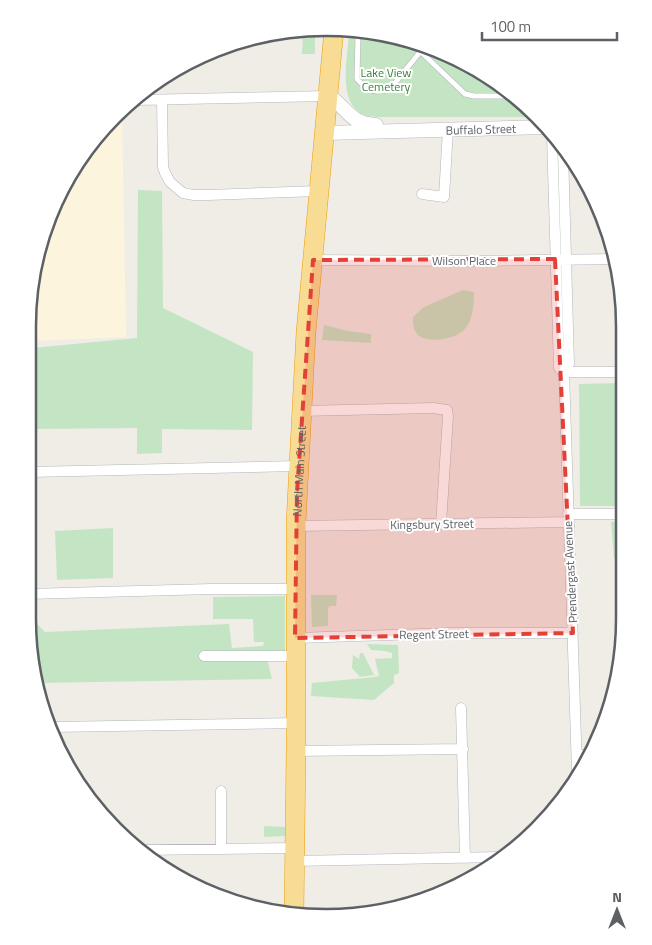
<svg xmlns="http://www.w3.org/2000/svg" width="652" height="945" font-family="'Titillium Web',sans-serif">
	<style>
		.commercial { fill: #fdf4dd }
		.green { fill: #c4e5c3 }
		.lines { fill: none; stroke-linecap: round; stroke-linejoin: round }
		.lane-casing { stroke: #b3b6ba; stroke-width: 6 }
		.street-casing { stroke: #b3b6ba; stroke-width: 11 }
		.secondary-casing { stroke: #b4b8bc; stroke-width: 15 }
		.highway-casing { stroke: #ec9d09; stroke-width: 20 }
		.lane { stroke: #fff; stroke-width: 5 }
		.street { stroke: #fff; stroke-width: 10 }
		.secondary { stroke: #fff; stroke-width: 14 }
		.highway { stroke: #f9dc93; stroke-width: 19 }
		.marked { fill: #e34038; fill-opacity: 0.2; stroke: #e34038; stroke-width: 4; stroke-dasharray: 10 6; stroke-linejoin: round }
		.labels { text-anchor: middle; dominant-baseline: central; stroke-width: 4; stroke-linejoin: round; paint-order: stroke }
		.park-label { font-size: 12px; fill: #388239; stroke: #fff }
		.street-label { font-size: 12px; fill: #5d6165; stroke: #fff }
		.rim { fill: none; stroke: #5d6165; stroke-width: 2.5 }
	</style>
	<rect width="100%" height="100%" fill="#efede6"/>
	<path class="commercial" d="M120,111H122L126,337L32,341L33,268L67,177L115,115Z"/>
	<path class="green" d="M315,30V54H302L303,32Z
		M349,32L440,50L538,117H377C372,116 366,116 362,114C337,101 348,55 349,32Z
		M138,190L162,191L163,308L253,352L252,430L162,429V453L137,454V428L31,429L32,348L137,338Z
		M463,290L474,292C474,304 473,320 465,329C457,339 428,344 418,335C413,330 413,324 413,317L424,307Z
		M324,325L348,331L371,334V343L322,340Z
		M621,383L623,506H580L579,384Z
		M623,521L624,559L614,558L611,522Z
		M113,528V578L57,580L55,531Z
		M311,595H337L336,606H330L328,608V626L312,627Z
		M285,596V652L266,654L272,679L36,683L28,615L45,632L229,624L232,648L263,646L264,642H254L253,619H213V597Z
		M367,644L398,645L399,673L394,675V683L374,700L311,696L312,683L375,677L373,675L360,677L352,668L353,655L359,659L360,653H363L375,677L379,676L375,659L392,658V653L385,651L371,650Z
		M264,826L285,827V836L264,837Z"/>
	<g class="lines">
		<g class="lane-casing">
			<path id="lane" d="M358,34L357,79C366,90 377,95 391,88L424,47
				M421,52L465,94L474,96H508"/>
		</g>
		<g class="street-casing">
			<path id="street" d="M137,100L329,96
				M162,100L163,167L165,173L170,182L183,193L194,195H208L319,191
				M552,135L559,368L564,372
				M563,151L569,364L564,372
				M422,194L444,197L448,129
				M313,260L462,261L616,259
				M564,372L577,771
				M564,372H620
				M301,411L433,408L447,410L448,416L441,524
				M30,472L298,466
				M568,514H623
				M295,526L568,522
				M28,594L211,589H295
				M295,638L452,633H573
				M204,656H295
				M461,708L465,858
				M51,727L296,723
				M296,751L463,749
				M577,755H587
				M221,791V849
				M139,850L295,848
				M294,861L499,857"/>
		</g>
		<g class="secondary-casing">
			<g id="secondary">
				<path d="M329,96C349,109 348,123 376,125"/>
				<path id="s1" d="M325,133L546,127"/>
			</g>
		</g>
		<g class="highway-casing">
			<g id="highway">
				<path id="s2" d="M294,915L296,751V523L306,332L334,29"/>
			</g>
		</g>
		<use href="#lane" class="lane"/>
		<use href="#street" class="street"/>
		<use href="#secondary" class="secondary"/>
		<use href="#highway" class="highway"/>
	</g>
	<path class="marked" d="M555,259L573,633L295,638L297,492L313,260Z"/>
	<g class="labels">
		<g class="park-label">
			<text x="386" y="72">Lake View<tspan x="386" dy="14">Cemetery</tspan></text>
		</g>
		<g class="street-label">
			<text stroke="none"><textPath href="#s1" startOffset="156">Buffalo Street</textPath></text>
			<text x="464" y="260">Wilson Place</text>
			<text stroke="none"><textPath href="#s2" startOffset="444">North Main Street</textPath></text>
			<text transform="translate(432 524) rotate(-1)">Kingsbury Street</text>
			<text transform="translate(570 572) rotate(-93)">Prendergast Avenue</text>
			<text transform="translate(434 634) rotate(-1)">Regent Street</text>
		</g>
	</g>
	<path d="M0 0H652V945H0ZM326 36H326A290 290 0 0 1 616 326V619A290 290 0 0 1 326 909H326A290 290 0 0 1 36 619V326A290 290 0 0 1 326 36Z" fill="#fff" fill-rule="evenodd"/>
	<path class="rim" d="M326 36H326A290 290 0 0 1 616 326V619A290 290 0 0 1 326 909H326A290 290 0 0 1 36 619V326A290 290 0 0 1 326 36Z"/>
	<g transform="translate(617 910)" stroke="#ffffff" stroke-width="4" paint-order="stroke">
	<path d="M0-4L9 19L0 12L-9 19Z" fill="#5d6165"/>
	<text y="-8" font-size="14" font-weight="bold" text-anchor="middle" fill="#5d6165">N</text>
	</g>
	<path d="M482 32v8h135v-8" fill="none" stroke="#5d6165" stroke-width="2.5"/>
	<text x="490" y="32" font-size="15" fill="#5d6165" stroke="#ffffff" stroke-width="4" paint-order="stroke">100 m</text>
</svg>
